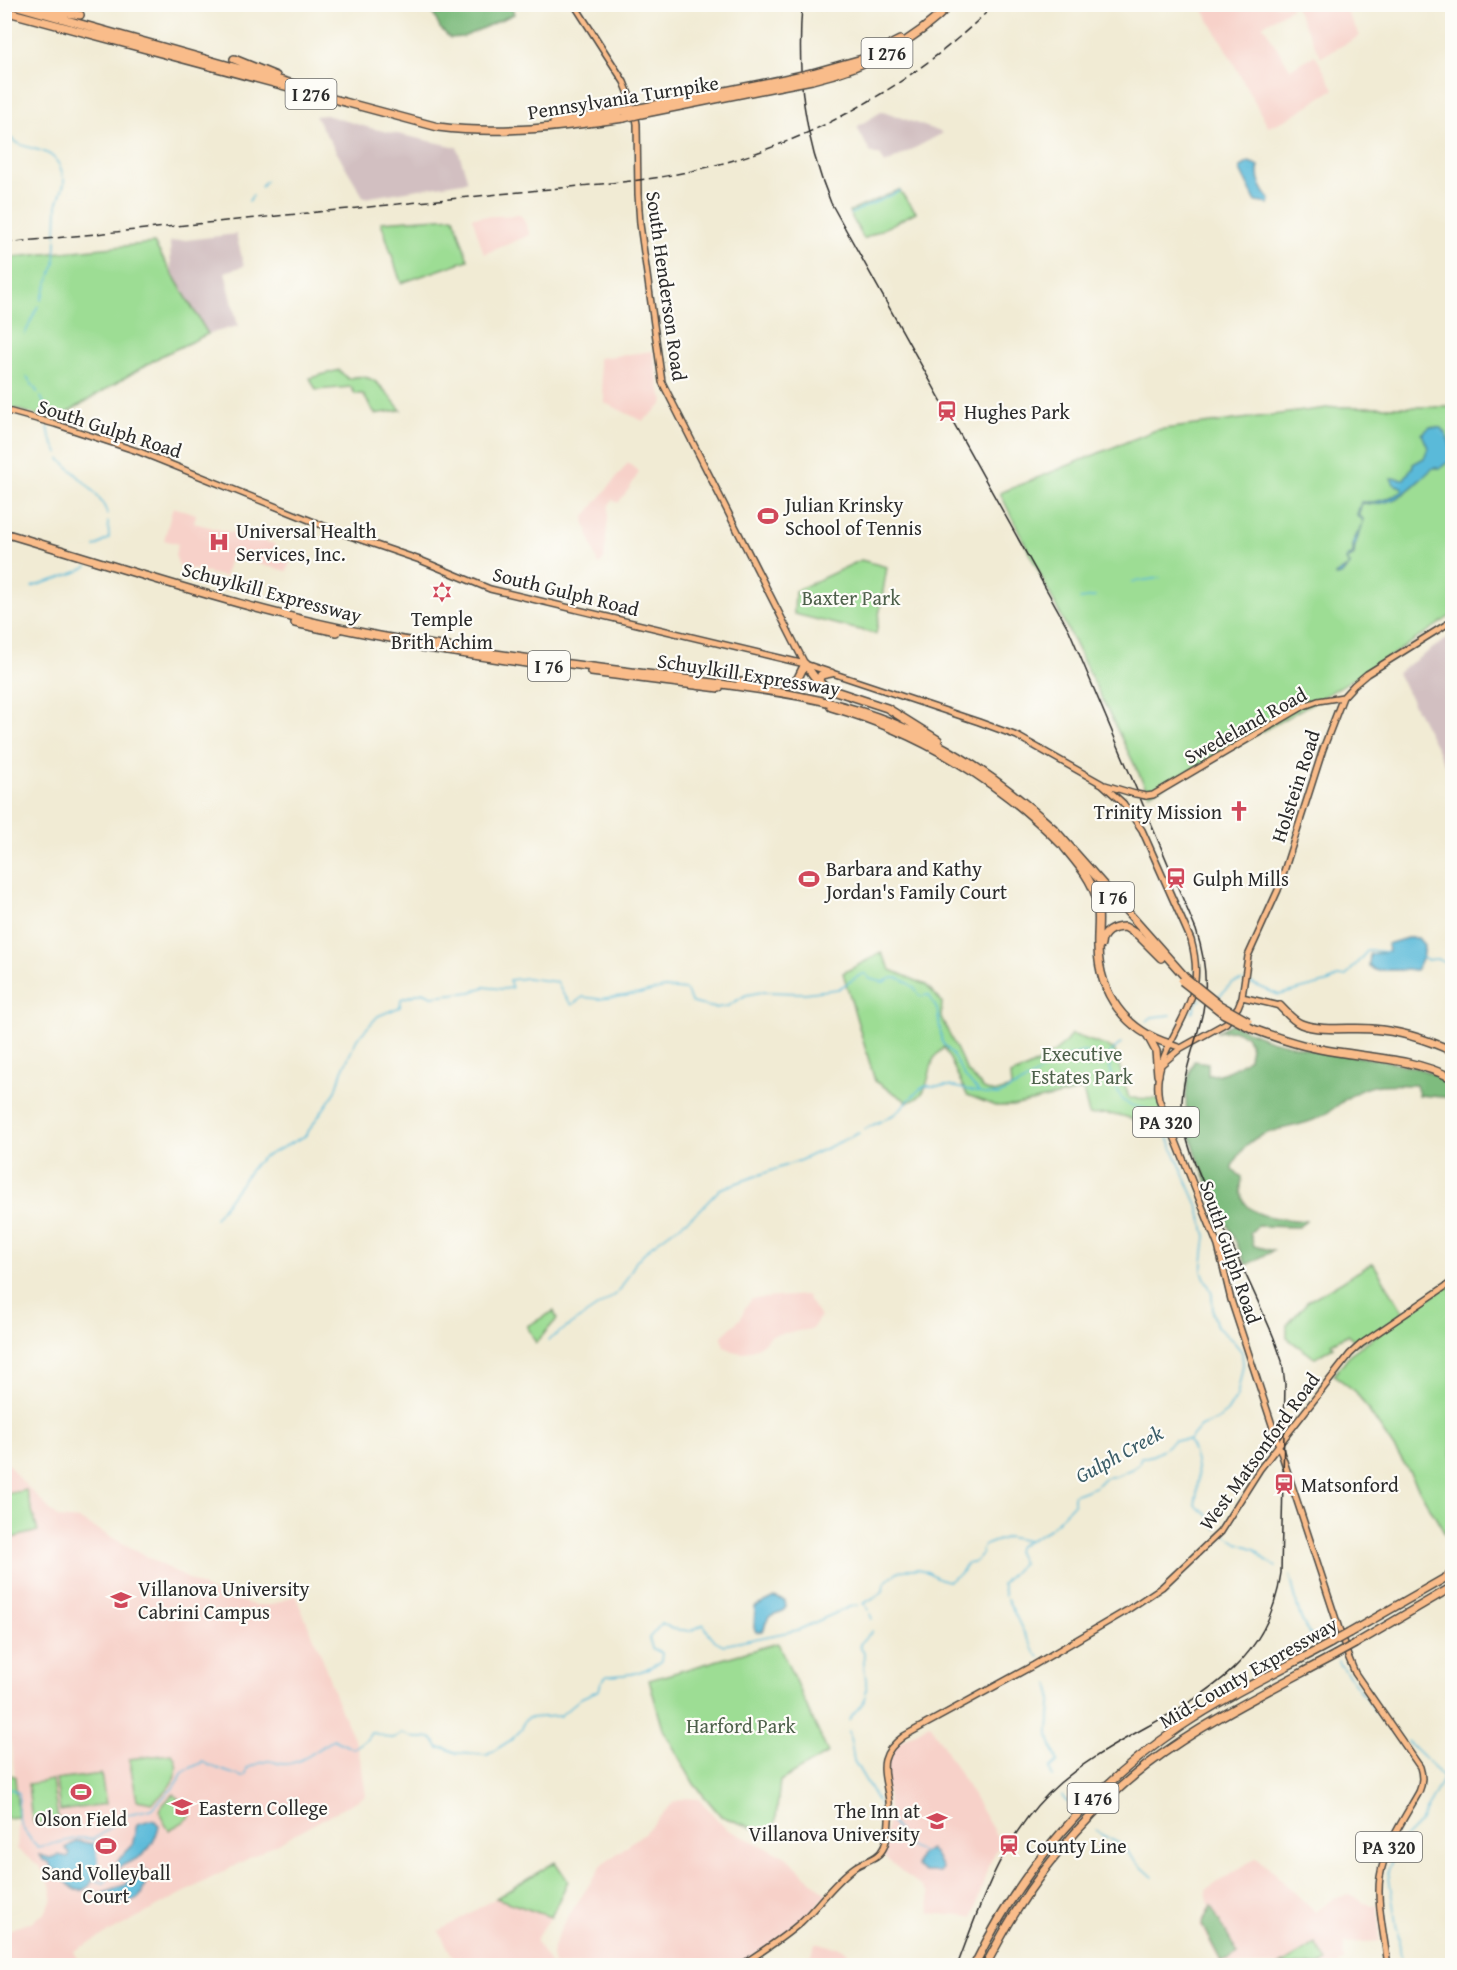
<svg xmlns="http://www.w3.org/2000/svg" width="1457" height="1970" font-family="'Gentium Book Plus',serif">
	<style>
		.built { fill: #f7d1c9 }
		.industrial { fill: #d2bfc1 }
		.green { fill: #9ddd94; stroke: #648460; stroke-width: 1.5 }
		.forest { fill: #7ebc7e; stroke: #547454; stroke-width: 1.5 }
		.water { fill: #5abad9; stroke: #427282; stroke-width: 1.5 }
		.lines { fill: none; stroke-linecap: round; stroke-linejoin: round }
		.stream { stroke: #5abad9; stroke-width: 1.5 }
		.major-casing { stroke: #494844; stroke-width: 8 }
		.highway-casing { stroke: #494844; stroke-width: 10 }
		.major { stroke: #f9bc8a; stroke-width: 5 }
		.highway { stroke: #f9bc8a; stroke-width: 7 }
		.tram { stroke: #2b2b2b; stroke-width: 1.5 }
		.rail { stroke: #2b2b2b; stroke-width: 1.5; stroke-dasharray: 9 4.5; stroke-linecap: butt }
		.major-bridge-casing { stroke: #494844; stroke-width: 8; stroke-linecap: butt }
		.highway-bridge-casing { stroke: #494844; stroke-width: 10; stroke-linecap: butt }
		.major-bridge { stroke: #f9bc8a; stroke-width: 5 }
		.highway-bridge { stroke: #f9bc8a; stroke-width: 7 }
		.labels { text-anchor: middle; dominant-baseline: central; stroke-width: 4.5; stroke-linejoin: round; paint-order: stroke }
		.shield { fill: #fdfcf7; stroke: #6a6a68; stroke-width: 1.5 }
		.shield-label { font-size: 18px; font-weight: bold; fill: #2b2b2b }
		.street-label { font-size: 20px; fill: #2b2b2b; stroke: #fdfcf7 }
		.poi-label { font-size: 20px; fill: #2b2b2b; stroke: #fdfcf7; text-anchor: start }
		.park-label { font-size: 20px; fill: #4d604a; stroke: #fdfcf7 }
		.water-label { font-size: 21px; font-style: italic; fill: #3b5d68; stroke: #fdfcf7 }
	</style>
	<rect width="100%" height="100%" fill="#fdfcf7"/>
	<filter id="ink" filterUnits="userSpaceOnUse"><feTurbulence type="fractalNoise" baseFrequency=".0167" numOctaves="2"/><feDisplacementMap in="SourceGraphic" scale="12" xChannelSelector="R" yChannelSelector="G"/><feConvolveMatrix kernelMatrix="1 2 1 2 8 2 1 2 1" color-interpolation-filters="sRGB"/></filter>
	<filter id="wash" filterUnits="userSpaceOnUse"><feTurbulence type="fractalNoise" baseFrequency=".008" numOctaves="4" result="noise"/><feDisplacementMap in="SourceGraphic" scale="24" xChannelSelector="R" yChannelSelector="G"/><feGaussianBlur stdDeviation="1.35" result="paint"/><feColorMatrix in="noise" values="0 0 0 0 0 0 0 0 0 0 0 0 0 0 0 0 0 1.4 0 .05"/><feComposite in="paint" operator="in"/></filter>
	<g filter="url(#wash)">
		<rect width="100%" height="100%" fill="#f1ebd4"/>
		<path class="built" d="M1200,5H1289L1292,8L1263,25L1290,69L1315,55L1334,89L1287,119L1268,127L1223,44Z
			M1294,5H1343L1360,36L1321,57Z
			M520,215L523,218L530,235L484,254L472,217Z
			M653,351L659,387L664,401L661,406L643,421L605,403L598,358Z
			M628,463L639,472L629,489L618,503L613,499L609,505L604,560L598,565L584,520L586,515Z
			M173,507L196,514L194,523L275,544L273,552L291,557L287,571L230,557L225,577L179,566L175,555L178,544L164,540Z
			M806,1295L820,1317L812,1329L772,1335L759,1347L742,1353L732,1351L724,1346L722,1341V1336L741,1318L745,1308L752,1299Z
			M4,1458L18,1477L58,1518L80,1520L216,1594L254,1605H272L295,1595L321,1654L335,1696L356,1743L361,1762L366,1796L74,1951L79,1964L76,1965H5V1931L31,1922L45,1913L51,1901L52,1890L46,1875L37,1864L17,1849L18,1817L15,1776L10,1739H5Z
			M930,1724L1002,1845L998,1847L988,1867L973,1917L930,1913L929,1893L879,1853L884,1846L889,1809L883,1770L894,1745Z
			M686,1798L699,1799L726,1829L785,1856L827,1895L800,1923L740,1965H554L552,1956L553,1947L562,1926L602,1865L644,1833L674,1802Z
			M1257,1857L1315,1912L1334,1898L1350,1895L1364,1903L1378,1906L1380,1941L1344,1943V1961L1337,1965H1221L1200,1925L1209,1906L1206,1890Z
			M496,1898L551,1917L535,1940L551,1965H457L439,1931Z
			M815,1943L842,1948L858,1965H809Z"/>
		<path class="industrial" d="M881,112L888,113L943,133L885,164L881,156L870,152L858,129V126Z
			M326,115L370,128L457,147L468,181L364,198L315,116Z
			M236,234L244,266L225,272L238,326L208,334L171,270L170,242Z
			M1452,635V778L1397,673Z"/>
		<path class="green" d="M899,190L916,212L864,239L849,212Z
			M454,217L468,260L401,283L381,222Z
			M154,243L208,334L161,356L55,420L5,406L4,258Z
			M339,370L348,379C374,369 385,392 401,410L375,414L363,394H355L351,387L316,390L310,378Z
			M1335,407H1452V615C1356,682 1252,737 1149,794L1000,493L1156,430Z
			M861,560L887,567L876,634L794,614L795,591Z
			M881,953L891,970L926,985L942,1002L941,1017L967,1071L984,1089L994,1093L1011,1088L1010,1075C1029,1069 1062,1052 1071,1034L1114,1049L1129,1098L1159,1099L1168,1127C1148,1134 1142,1120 1123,1116C1111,1113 1100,1114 1089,1115L1083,1090L1013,1106H995L967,1095L944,1047C941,1051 936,1054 934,1058C927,1075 930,1097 908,1102L875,1081L843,973Z
			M1373,1263L1404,1313L1358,1344L1347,1335L1331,1343L1333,1347L1315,1358L1287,1338V1325L1308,1301Z
			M1452,1282V1546L1404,1463L1356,1392L1334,1375L1350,1354Z
			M554,1311L557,1319L536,1343L527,1326Z
			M26,1490L38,1531L12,1538L5,1508V1494Z
			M778,1643L828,1753L780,1781L774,1836L721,1816L694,1784L663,1729L649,1680Z
			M172,1754C185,1773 167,1792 152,1803L137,1800L129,1759Z
			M5,1774L15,1776L18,1817L5,1818Z
			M101,1774L106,1804L60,1811L56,1780Z
			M52,1780L58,1820L34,1824L31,1813L28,1784Z
			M174,1794L191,1814L185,1821L169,1830C156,1812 157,1808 174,1794Z
			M555,1862L568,1881L551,1917L496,1898Z
			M1315,1944L1327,1961L1320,1965H1280Z"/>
		<path class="forest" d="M429,5H434L441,14L461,5H511L514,14L463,37L450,38L440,28Z
			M1231,1024L1270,1040L1312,1050L1388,1061L1421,1069L1452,1082V1098L1419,1095L1416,1085C1401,1085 1383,1083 1369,1087C1349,1092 1336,1110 1318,1118C1298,1128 1274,1127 1256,1138C1245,1144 1239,1156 1232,1166V1170L1242,1177C1242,1181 1240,1187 1241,1192C1245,1220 1285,1219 1306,1221L1298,1227L1257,1226L1250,1233L1254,1246L1273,1251L1246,1265C1223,1206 1165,1126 1194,1061L1208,1063V1075C1223,1076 1237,1067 1249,1058L1251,1047L1246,1035L1232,1030L1216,1032Z
			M1211,1906L1238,1954L1229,1960L1221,1961L1202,1925Z"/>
		<path class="water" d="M1249,162L1259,166C1255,178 1263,191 1270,200L1269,204L1256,202L1240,170L1241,167Z
			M1430,427L1441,428C1449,437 1453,446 1452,459L1440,468H1433C1409,489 1397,508 1362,503L1358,515L1363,519C1363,531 1354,539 1354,555L1346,560L1350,565L1341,575L1336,576L1335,575L1349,566L1346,560L1348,556L1353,555V542L1363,523L1362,518H1359L1357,515L1361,502C1377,503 1388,500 1402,491L1403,488L1394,484L1391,478L1404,479L1413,466V464L1424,458L1428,448L1422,434Z
			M1407,938H1418L1424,945L1422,960L1416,970H1375L1369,966L1370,954L1388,952L1387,944Z
			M775,1597L785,1601L786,1607L783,1611L769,1616L763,1631L756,1632L754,1628L755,1607Z
			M150,1820L155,1821L159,1826C155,1841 149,1853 134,1860C127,1863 123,1864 117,1870L115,1869L119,1859L132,1846L137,1824Z
			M77,1841L93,1844C95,1849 96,1853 97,1858C98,1871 90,1899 73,1888C68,1885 66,1883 64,1878L59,1875L56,1869H52L49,1862L43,1860L40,1855L50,1858L58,1855L68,1857L70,1853L65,1848Z
			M930,1849L936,1856L942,1868L940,1872H925L917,1866V1862L920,1855Z
			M144,1869L148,1873C143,1892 143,1906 116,1901C109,1899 103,1899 97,1894L125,1885L130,1876Z"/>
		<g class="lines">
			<path class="stream" d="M5,132C24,158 55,139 63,176
				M261,187L266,181
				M249,201L253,195
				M850,214L900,191
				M56,236L57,205L64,184V179
				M41,300L55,264L56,240
				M25,334L38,306
				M27,377L38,393
				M41,397L45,406
				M48,426L50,437L58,453
				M60,459C72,471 106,499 107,515
				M95,547L109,538L108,522
				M1132,582L1160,578
				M32,587C44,582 80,574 87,566
				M1080,599L1095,597
				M1422,957L1426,960L1437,959L1452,966
				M1246,981L1279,995L1329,982L1337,977L1346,976L1368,950L1388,952
				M1215,998C1226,994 1227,981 1242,981
				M1192,1013L1198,1000H1201
				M1147,1021L1152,1017L1171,1015
				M865,1129L895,1114L920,1089L926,1086H951L984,1094L998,1095L1032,1078L1045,1068L1059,1063L1069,1056L1083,1052L1106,1056
				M215,1218L255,1164L264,1157L305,1136L336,1091L342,1071L357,1039L378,1016L400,1007L401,999L423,992L432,996L471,992L484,987L502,989L512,988L509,980L527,978L557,982L563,994L572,1005L583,997L599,999L639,994L664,988L686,990L692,1003L715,1008L728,1006L746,995L762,992L804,993L838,989L862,974H866L870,979L883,982C884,982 891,978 892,978C902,976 916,988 920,996L929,995L937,1009L942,1042L952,1054L965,1077L978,1091
				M548,1340L615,1295L620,1290L637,1260L650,1247L698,1212L720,1189L801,1160L859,1133
				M1189,1441C1199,1462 1200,1483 1195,1505L1210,1517L1216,1529
				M1223,1533L1238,1543L1255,1549L1263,1558L1276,1567
				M1290,1576C1297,1598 1297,1626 1317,1640
				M1005,1596L1002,1584L1022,1563L1016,1551L1019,1546L1051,1528L1074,1503V1495L1095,1487L1104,1478L1116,1476L1134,1468L1139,1463L1141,1457C1154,1458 1164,1449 1174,1440H1189L1200,1427L1217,1420L1227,1412L1237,1396L1243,1365L1242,1352L1234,1342L1217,1327L1213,1313L1212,1293L1202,1272L1206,1236L1199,1209L1159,1117C1146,1103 1135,1111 1124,1101C1116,1094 1110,1067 1107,1056L1121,1043
				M1007,1599C1018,1618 1025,1640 1039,1657
				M863,1604L883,1592C882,1577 904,1567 918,1569C929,1570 937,1580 949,1581L961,1573L967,1563L976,1561L982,1553L983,1546L1007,1537L1028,1541
				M865,1604L868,1610
				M870,1614L872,1619
				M705,1626C709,1636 713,1641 724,1645L798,1630L849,1607L858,1605
				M1338,1661L1393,1734
				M1049,1684C1054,1698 1049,1718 1049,1733C1049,1743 1055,1753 1058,1762L1050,1769L1052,1777
				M866,1693C868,1678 862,1667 864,1652L861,1649L860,1644L872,1631
				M849,1720C853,1711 864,1706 866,1696
				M849,1731L854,1761L886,1815
				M4,1785L19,1793C20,1800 17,1807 18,1813C19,1825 29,1839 38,1847L79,1838L93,1839L99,1836L128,1814L152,1809L172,1789L184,1771L203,1762C208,1766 236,1775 243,1777L246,1775L247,1768C253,1766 263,1761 269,1761C274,1761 278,1764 283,1764C299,1765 321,1748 333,1739L353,1749L367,1739L371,1733C385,1732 387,1745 402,1733C407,1735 413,1738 418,1738C432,1738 430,1734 439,1748H445L457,1753L487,1755L511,1740L522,1729L523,1723L527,1718L560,1716L581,1698L599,1690L601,1682L607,1676C632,1675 640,1674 661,1661L662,1653L652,1648L649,1638L662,1623L672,1629L691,1631L704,1624
				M1062,1796L1066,1801L1074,1805
				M891,1822L909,1846L923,1853
				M1096,1830L1102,1835L1120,1844L1134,1860L1153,1877
				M93,1839C96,1854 99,1863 95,1879L97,1881L104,1883L116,1870
				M1397,1930L1388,1871L1398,1844L1420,1822L1443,1778L1434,1767L1408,1742
				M1398,1933L1401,1957"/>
		</g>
	</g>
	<g filter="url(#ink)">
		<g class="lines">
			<g class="major-casing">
				<path id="major" d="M574,4L624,82L634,106L637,124L638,194L640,224L662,382L805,664
					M4,410L55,424L140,452L344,534L420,560L490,589L805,664L979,722L1017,736L1102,784L1123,803L1142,830L1191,940C1196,958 1198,976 1192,995C1182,1030 1151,1060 1159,1099L1218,1246L1231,1300L1348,1656L1355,1673L1420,1767C1423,1776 1423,1783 1419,1792C1404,1819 1385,1845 1380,1877C1376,1903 1385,1939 1388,1966
					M1105,785L1135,794
					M1146,796L1153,795L1304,706L1318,701L1343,697
					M1242,997L1280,1006
					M1170,1044L1181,1048L1226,1023L1238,1007L1242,997L1248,956L1278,890L1323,749L1343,697L1354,685L1367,674L1452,621
					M1162,1064L1181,1048
					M740,1966C761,1952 782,1939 800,1923C819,1905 834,1882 855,1867C865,1860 878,1860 884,1847C889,1835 890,1814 889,1801C885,1772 875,1757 904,1736L1034,1665L1126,1611L1162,1587L1220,1532L1260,1469L1350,1354L1361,1344L1452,1282"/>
			</g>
			<g class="highway-casing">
				<path id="highway" d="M10,4L322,92
					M41,9L80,15
					M4,11L438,127C501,135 561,127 624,118
					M234,59L276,76
					M812,73L862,59L900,40
					M812,80C866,67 912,44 951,4
					M640,108L780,80
					M641,114L781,86
					M554,123L622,111
					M4,533C130,570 255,614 385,637C487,655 590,666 692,680C755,689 817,695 877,717C944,741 1002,781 1054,829L1186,978
					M295,623L337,632
					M421,647L559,668
					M591,672L719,688
					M740,682L792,684L798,678L805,664L816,679L826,688L887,708L938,740
					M818,682L821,675L831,673
					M831,707C918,732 997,779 1061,844
					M1064,847C1076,862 1091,878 1096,897C1101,912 1097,931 1098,948C1099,994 1126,1031 1170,1044
					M1101,945C1102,932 1113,927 1125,927L1138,935L1161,958
					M1280,1006C1286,1012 1293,1021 1301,1024C1322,1032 1350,1027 1372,1029C1401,1031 1426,1039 1452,1051
					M1253,1029C1275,1037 1297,1045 1320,1049C1365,1058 1410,1057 1452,1078
					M1148,1036L1156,1051L1158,1075
					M1349,1633L1452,1574
					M1355,1644L1452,1587
					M974,1966C1021,1869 1091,1788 1180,1727C1227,1695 1281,1670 1331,1643
					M985,1966C996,1947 1005,1928 1017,1910C1048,1859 1099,1802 1147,1765C1204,1722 1272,1689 1335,1655"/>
			</g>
			<use href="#major" class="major"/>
			<use href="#highway" class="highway"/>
			<path class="tram" d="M802,4C797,76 803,136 831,203L1069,630L1196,930C1205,957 1208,984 1203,1011C1196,1045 1181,1075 1182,1110C1184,1145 1201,1177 1215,1209C1235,1252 1256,1295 1274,1338L1282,1361L1285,1384L1281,1573C1263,1706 1129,1713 1048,1794C1000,1842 981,1903 957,1966"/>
			<path class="rail" d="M4,243L631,181C767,166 898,101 995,4"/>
			<g class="major-bridge-casing">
				<path id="major-bridge" d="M1136,794L1146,796"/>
			</g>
			<g class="highway-bridge-casing">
				<path id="highway-bridge" d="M780,80L812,73
					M781,86L812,80
					M622,111L640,108
					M624,118L641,114
					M1186,978L1218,1004L1248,1021
					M1182,981L1224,1014L1253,1029
					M1331,1643L1349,1633
					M1335,1655L1355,1644"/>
			</g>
			<use href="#major-bridge" class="major-bridge"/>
			<use href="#highway-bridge" class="highway-bridge"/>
		</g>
	</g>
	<defs>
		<g id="station-bare" transform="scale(1.62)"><path d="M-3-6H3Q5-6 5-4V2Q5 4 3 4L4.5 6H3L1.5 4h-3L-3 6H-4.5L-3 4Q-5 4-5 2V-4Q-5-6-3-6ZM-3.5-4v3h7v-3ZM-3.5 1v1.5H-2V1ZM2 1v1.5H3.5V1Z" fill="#d1495b" stroke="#fdfcf7" stroke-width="2.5" paint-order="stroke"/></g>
		<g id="stadium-bare" transform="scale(1.62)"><path d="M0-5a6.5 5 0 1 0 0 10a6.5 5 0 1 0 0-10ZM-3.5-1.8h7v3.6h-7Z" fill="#d1495b" stroke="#fdfcf7" stroke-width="2.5" paint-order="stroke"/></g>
		<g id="hospital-bare" transform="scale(1.62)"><path d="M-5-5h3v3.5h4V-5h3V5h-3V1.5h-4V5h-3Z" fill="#d1495b" stroke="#fdfcf7" stroke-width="2.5" paint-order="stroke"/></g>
		<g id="synagogue-bare" transform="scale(1.62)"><path d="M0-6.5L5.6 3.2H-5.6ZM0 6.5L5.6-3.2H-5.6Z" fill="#d1495b" stroke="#fdfcf7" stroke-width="2.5" paint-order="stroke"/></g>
		<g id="church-bare" transform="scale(1.62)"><path d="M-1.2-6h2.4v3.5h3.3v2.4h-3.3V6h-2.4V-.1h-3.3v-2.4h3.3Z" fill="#d1495b" stroke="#fdfcf7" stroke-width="2.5" paint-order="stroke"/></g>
		<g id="university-bare" transform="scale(1.62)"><path d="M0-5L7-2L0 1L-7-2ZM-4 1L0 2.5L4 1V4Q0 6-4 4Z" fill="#d1495b" stroke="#fdfcf7" stroke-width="2.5" paint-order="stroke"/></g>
		<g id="school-bare" transform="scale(1.62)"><path d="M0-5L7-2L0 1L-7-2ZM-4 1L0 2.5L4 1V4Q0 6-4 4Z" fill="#d1495b" stroke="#fdfcf7" stroke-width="2.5" paint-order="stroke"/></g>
	</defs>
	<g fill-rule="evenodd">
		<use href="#station-bare" x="947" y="411"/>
		<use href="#stadium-bare" x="768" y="516"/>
		<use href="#hospital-bare" x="219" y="542"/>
		<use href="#synagogue-bare" x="442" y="592"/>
		<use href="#church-bare" x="1239" y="811"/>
		<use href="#station-bare" x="1176" y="878"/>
		<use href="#stadium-bare" x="809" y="879"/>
		<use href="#station-bare" x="1284" y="1484"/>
		<use href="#university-bare" x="121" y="1600"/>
		<use href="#stadium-bare" x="81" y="1792"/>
		<use href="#school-bare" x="182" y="1807"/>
		<use href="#university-bare" x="937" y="1821"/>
		<use href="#station-bare" x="1009" y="1845"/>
		<use href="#stadium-bare" x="106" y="1846"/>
	</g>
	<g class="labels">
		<g class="shield">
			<rect x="861.5" y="38" width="51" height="30" rx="4.5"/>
			<rect x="285.5" y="79" width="51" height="30" rx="4.5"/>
			<rect x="528" y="651" width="42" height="30" rx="4.5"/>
			<rect x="1092" y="882" width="42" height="30" rx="4.5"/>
			<rect x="1133" y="1107" width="66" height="30" rx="4.5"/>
			<rect x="1067.5" y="1783" width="51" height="30" rx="4.5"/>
			<rect x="1356" y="1832" width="66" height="30" rx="4.5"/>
		</g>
		<g class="shield-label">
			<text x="887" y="53">I 276</text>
			<text x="311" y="94">I 276</text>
			<text x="549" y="666">I 76</text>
			<text x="1113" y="897">I 76</text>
			<text x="1166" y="1122">PA 320</text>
			<text x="1093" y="1798">I 476</text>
			<text x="1389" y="1847">PA 320</text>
		</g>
		<g class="street-label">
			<text transform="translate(623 97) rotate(-9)">Pennsylvania Turnpike</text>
			<text transform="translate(667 286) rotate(82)">South Henderson Road</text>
			<text transform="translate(110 428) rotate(18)">South Gulph Road</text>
			<text transform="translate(566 591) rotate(14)">South Gulph Road</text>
			<text transform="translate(272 592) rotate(15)">Schuylkill Expressway</text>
			<text transform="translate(749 674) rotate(9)">Schuylkill Expressway</text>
			<text transform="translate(1245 725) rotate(-29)">Swedeland Road</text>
			<text transform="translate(1295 786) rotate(-72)">Holstein Road</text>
			<text transform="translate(1231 1252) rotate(71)">South Gulph Road</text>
			<text transform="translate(1259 1451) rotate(-54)">West Matsonford Road</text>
			<text transform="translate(1248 1672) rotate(-30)">Mid-County Expressway</text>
		</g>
		<g class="poi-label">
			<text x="964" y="411">Hughes Park</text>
			<text x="785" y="504">Julian Krinsky<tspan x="785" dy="23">School of Tennis</tspan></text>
			<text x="236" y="530">Universal Health<tspan x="236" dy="23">Services, Inc.</tspan></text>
			<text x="442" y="618" text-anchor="middle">Temple<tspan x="442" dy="23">Brith Achim</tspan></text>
			<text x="1222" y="811" text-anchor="end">Trinity Mission</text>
			<text x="826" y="868">Barbara and Kathy<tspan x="826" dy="23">Jordan's Family Court</tspan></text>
			<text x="1193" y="878">Gulph Mills</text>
			<text x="1301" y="1484">Matsonford</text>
			<text x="138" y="1588">Villanova University<tspan x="138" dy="23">Cabrini Campus</tspan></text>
			<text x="199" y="1807">Eastern College</text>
			<text x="920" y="1810" text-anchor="end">The Inn at<tspan x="920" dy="23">Villanova University</tspan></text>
			<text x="81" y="1818" text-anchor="middle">Olson Field</text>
			<text x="1026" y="1845">County Line</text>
			<text x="106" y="1872" text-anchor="middle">Sand Volleyball<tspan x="106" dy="23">Court</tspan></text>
		</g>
		<g class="park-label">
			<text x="851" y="597">Baxter Park</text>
			<text x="1082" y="1053">Executive<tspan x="1082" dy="23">Estates Park</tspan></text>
			<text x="741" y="1725">Harford Park</text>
		</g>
		<g class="water-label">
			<text transform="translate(1119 1454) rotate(-29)">Gulph Creek</text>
		</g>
	</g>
	<rect width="1457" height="1970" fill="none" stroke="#fdfcf7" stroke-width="24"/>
</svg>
